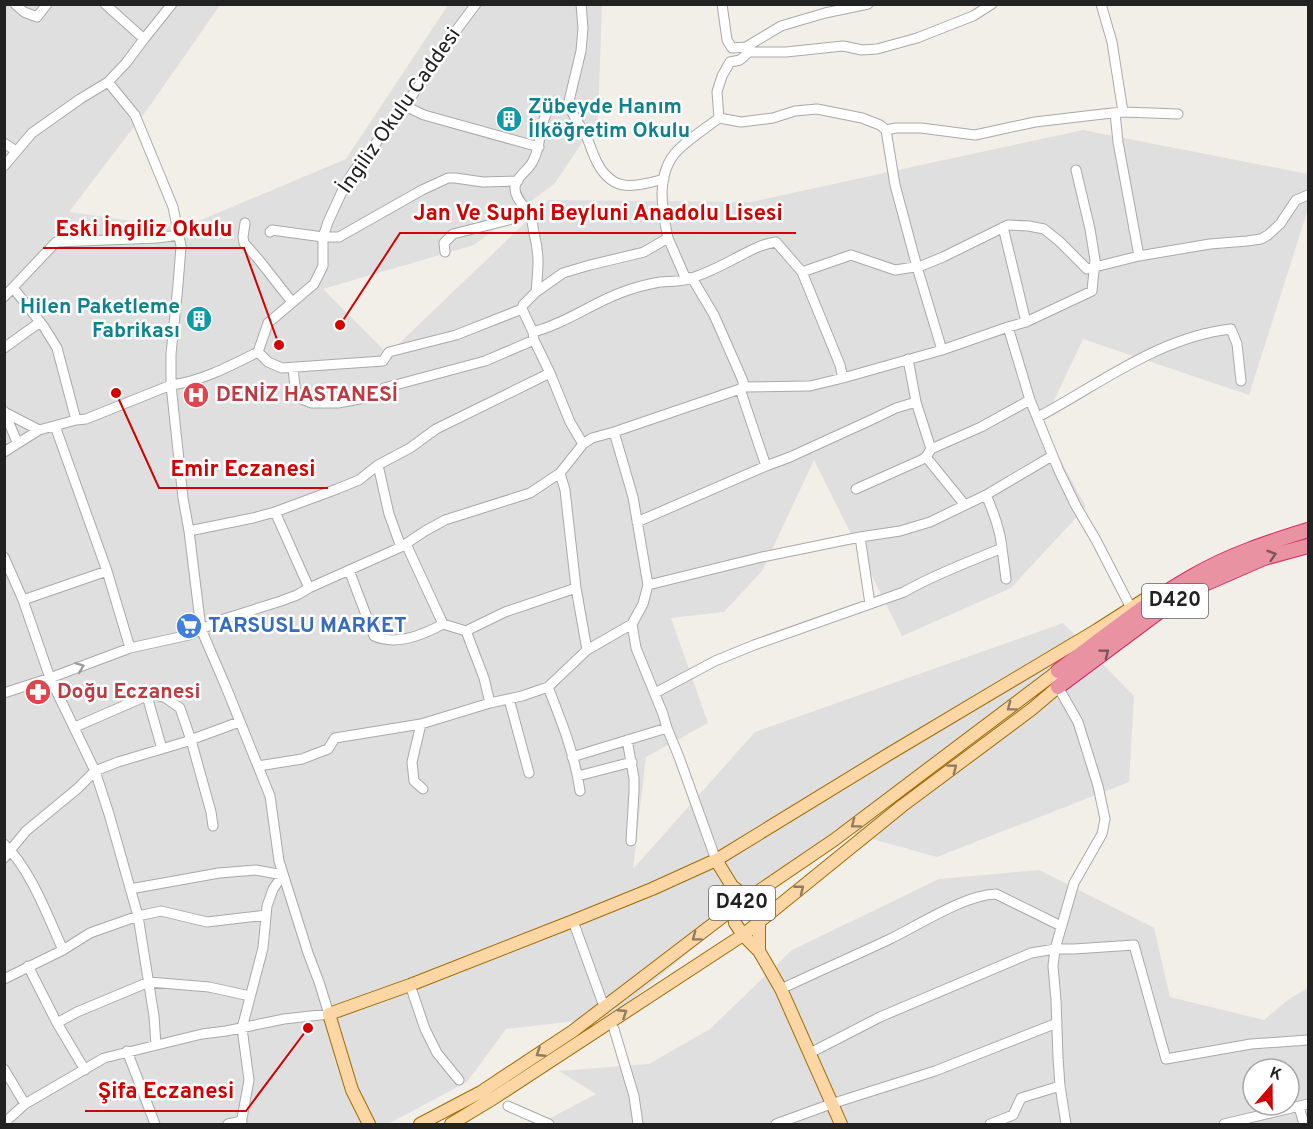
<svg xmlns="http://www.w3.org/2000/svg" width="1313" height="1129" font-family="Overpass,sans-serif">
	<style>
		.residential { fill: #e0dfdf; fill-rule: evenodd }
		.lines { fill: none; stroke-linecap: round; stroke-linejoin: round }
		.minor-casing { stroke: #a9a9a9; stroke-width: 11 }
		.major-casing { stroke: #a06b00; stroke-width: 14 }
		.highway-casing { stroke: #dc2a67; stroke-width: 16 }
		.minor { stroke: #fff; stroke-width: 9 }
		.major { stroke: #fcd6a4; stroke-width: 12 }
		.highway { stroke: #e892a2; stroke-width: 14 }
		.oneway { stroke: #7b545c }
		.oneway2 { stroke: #9c9c9c }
		.oneway3 { stroke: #8f7c63 }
		.labels { text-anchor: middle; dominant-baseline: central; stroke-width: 5; stroke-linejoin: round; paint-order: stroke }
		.shield { fill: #fff; stroke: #646464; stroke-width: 1.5 }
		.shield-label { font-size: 20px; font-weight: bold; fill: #222 }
		.culture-label { font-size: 21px; font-weight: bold; fill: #0d838f; stroke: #fff; text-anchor: start }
		.street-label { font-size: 21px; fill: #222; stroke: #fff }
		.health-label { font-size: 21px; font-weight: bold; fill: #be3a42; stroke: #fff; text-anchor: start }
		.shop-label { font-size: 21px; font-weight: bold; fill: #366cbe; stroke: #fff; text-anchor: start }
		.leader { fill: none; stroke: #d40000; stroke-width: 2 }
		.callout-dot { fill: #d40000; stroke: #fff; stroke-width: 2 }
		.callout-label { font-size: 22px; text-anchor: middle; font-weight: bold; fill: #d40000; stroke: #fff; stroke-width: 5; stroke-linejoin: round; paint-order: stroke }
	</style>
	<rect width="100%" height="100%" fill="#f2efe9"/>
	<path class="residential" d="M5,5H220L149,107L69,212L182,228L346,159L448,5H602L598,119L555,183L474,245L323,289L388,354L549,200L751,202L1083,130L1308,174V209L1249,395L1083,339L1042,426L1086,507L1011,588L902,636L814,460L762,571L724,612L671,618L708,723L646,757L633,869L755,732L1063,623L1134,696L1129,782L937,857L836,829L611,1017L506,1029L467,1082L388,1124H5Z
		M1039,870L1154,928L1170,997L1264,1020L1289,999L1308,988V1124H539L596,1094L559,1071L649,1064L710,1029L792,950L939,879ZM1253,1069H1289V1105H1253Z"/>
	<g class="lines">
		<g class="minor-casing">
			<path id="minor" d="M15,4L24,12L37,17L47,4
				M105,4L144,39
				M581,4L583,28L581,51L569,101C569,112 580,124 585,134C589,141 591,149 594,156C610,193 630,188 664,179
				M722,4L727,40L732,48L746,47
				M1101,4L1112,42L1123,112
				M749,52H786L843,46L862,50L877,49L917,38L973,16L992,4
				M405,106L424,115L539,147
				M1115,113L1118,142L1139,256
				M719,118L741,122L773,118L795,111L817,109L862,118L880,125L886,130L896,128H921L975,135L1035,122L1103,114L1123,112L1178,114
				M886,130L895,185L917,267L942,350
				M4,143L16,151
				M4,166L32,133L80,99L108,82L126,63L144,39L172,4
				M245,223L243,237L244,243L259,260L292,302
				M1003,227L1026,322
				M270,232L272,230L323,237H339L422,190L448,178H455L483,182L518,181
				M668,238L685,277L692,278L714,315L743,381V387
				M445,252L444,243L453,234L516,218L528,213
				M802,272L851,255L895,270L921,266L943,257L1008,225L1029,226L1044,229L1059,241L1087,269L1139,256L1210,244L1247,241L1261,239L1268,235L1280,224L1296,200L1308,195
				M14,289L44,327L57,348L76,420
				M536,292C538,269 540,256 534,233C533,227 532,220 530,215C525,206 514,198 515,187C516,177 529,170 533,161C543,142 537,128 549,109L569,107
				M4,297L56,242L158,238L178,235
				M1008,327L1030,400L1059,471L1076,506L1096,540L1131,608
				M533,332C564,324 591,304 620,293C633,288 648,284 660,282C671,281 682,282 692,278C706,273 721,266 734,259C748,252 760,244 776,242L802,272L840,365L843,378
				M4,348L40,322
				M258,352L268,362L282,368L383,361L389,352L456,335L522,309
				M293,368L295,387L299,398L312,403H338L381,395L384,388L485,361L534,340
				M740,389L766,466
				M4,411L17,442
				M6,413L39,430
				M1038,417C1100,384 1159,337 1231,329L1237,344L1241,381
				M55,426L107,571L130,648
				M614,432L633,497L648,585L643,604L632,624L636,648L663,714L667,728L679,757L716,860
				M583,444L570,422L550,373L534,340L533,332L522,309L523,305L536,292L563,273L590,265L644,252L668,238C662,210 655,173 678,150C690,138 706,128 719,118L717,92L722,76L730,62L740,60L749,52L746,47L781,26L825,13L868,4
				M931,449L981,427L1030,400
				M4,452L39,430L76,420L86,419L171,385C202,381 230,366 258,352L268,323L314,284L323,266V237L328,222L345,185L354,171L405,106L458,28L476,4
				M926,457L965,505
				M378,465L389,514L401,547
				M560,473L565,490L576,588L587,650
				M856,489L921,460L926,457L931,449L916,402L908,359
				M275,512L309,588
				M637,522L766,466L790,457L871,420L896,408L916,402
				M189,531L253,518L275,512L337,489L359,480L378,465L410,448L436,429L550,373
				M860,537L870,604
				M406,544L443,624
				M1002,548L1006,579
				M4,557L23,600L50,678L95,771L109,814L138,916L154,1016L156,1045
				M349,570L374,636C396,646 423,635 443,624L466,631L484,678L490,703
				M648,585L762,557L860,537L900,531L930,522L986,495L1052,456
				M23,600L107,571
				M466,631L505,612L576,588
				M548,687C561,720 575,755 580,791
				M1058,687L1078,722L1098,786L1105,819L1102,834L1074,883L1055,949L1053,966L1056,1000L1058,1058L1060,1086L1066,1124
				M4,693L50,678L130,648L189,635L221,620L281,601L297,595L309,588L401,547L425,531L445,520L530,493L560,473L583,444L592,438L614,432L740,389L743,387L810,386L843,378L942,350L1008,327L1026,322L1092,291L1095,260L1090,229L1076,170
				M655,693L715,661L754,645L904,592C935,574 969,562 1002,548C1000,529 994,513 986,495
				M147,696L162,749
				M509,699L529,773
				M421,724L412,762L414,781L423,789
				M75,727L151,694L166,698L180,708L191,740L211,812L213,826
				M627,740L634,778V792L631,841
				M572,757L667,728
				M258,766L302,759L328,749L335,738L421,724L490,703L522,696L548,687L587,650L632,624
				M578,776L632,762
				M4,844C30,868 48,917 63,950
				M4,858L26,831L77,789L95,771L118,762L185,742L239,722
				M130,889L219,873L256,870L283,875L273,889L267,906L263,948L242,1028L249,1080L241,1124
				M573,921L602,1001
				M28,966L57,1023L85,1070
				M4,979L63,950L90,933L138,916L161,911L207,922L266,915
				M410,985L425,1029L437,1053L459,1080
				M781,989C817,972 854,956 890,939C919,925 964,895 996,894L1061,926
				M57,1023L77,1012L149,982L209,987L250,996
				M614,1029L634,1096L638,1124
				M127,1051L155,1124
				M810,1053L880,1017L1031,953L1055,949H1074L1134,945L1166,1059L1251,1044L1308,1040
				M4,1069L25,1104
				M508,1106L549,1124
				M1299,1107L1304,1124
				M4,1123L25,1104L104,1058L202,1034L226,1031L284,1019L329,1014L319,982L308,953L279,861L270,796L226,687L201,629L189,531L183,498L171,385V354L178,285L181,246L173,207L135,115L108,82
				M228,1124L242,1121
				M776,1124L831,1104L935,1071L1057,1023
				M990,1124L1013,1115L1021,1098L1060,1086
				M1224,1124L1308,1104"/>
		</g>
		<g class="major-casing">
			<path id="major" d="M716,860L732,886L751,901L756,908L759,915V951
				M732,886L735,923L743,935L759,951L781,989L841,1124
				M369,1124L352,1090L329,1014L410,985L573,921L652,889L716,860L889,754L1097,630L1150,596
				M420,1124L481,1092L573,1031L734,908L834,840L1058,671
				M451,1124L494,1098L743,935L902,806L1032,709L1058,687"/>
		</g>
		<g class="highway-casing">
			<path id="highway" d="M1058,671C1102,639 1145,603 1193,576C1229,555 1269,542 1308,530
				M1058,687L1164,608L1193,589L1264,558L1308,546"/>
		</g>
		<use href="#minor" class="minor"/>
		<use href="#major" class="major"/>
		<use href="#highway" class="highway"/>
	</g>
	<defs><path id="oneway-chevron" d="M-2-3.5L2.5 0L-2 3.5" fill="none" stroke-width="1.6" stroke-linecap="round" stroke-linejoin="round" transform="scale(1.5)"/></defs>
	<g class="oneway">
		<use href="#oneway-chevron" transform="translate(1272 555) rotate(-17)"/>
		<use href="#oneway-chevron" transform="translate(1105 653) rotate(-37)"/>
	</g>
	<use class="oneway2" href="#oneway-chevron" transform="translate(80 667) rotate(-21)"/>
	<g class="oneway3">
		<use href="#oneway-chevron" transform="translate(1011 707) rotate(143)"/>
		<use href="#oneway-chevron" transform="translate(953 768) rotate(-37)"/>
		<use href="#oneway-chevron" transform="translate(855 824) rotate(143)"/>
		<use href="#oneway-chevron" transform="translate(800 889) rotate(-39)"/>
		<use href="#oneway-chevron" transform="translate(696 937) rotate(143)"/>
		<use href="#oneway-chevron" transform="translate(623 1013) rotate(-33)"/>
		<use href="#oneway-chevron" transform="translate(540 1053) rotate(147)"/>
	</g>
	<defs>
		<g id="building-disc" transform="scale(1.35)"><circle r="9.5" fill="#0f9aa8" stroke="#fff"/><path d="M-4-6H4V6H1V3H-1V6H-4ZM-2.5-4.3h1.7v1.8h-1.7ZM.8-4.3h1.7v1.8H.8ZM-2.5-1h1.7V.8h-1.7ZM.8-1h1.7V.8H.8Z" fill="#fff"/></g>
		<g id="hospital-disc" transform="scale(1.35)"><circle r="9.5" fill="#e0444e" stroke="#fff"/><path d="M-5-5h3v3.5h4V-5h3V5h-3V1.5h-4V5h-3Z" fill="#fff"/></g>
		<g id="supermarket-disc" transform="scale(1.35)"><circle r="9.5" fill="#3f7fe0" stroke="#fff"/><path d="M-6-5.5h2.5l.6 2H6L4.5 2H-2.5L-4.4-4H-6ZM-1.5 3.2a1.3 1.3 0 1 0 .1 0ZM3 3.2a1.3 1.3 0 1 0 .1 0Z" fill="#fff"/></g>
		<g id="pharmacy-disc" transform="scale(1.35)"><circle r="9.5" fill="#e0444e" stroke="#fff"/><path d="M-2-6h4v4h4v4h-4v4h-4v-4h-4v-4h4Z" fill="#fff"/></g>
	</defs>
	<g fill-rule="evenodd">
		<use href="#building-disc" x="509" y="119"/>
		<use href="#building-disc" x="199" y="319"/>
		<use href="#hospital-disc" x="196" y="395"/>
		<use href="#supermarket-disc" x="189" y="626"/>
		<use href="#pharmacy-disc" x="38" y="692"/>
	</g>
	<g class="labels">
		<g class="shield">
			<rect x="1142" y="584" width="66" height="34" rx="4.5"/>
			<rect x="709" y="886" width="66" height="34" rx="4.5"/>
		</g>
		<g class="shield-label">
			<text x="1175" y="601">D420</text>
			<text x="742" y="903">D420</text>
		</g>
		<g class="culture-label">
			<text x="528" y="107">Zübeyde Hanım<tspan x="528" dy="24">İlköğretim Okulu</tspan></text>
			<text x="180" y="307" text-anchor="end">Hilen Paketleme<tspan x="180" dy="24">Fabrikası</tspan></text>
		</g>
		<g class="street-label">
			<text transform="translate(400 111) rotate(-55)">İngiliz Okulu Caddesi</text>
		</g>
		<g class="health-label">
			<text x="216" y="395">DENİZ HASTANESİ</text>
			<text x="57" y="692">Doğu Eczanesi</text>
		</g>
		<g class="shop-label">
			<text x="208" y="626">TARSUSLU MARKET</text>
		</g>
	</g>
	<path class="leader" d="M340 325L400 233H796M279 345L244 248H43M116 393L159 488H328M308 1028L246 1111H85"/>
	<g class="callout-dot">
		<circle cx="340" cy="325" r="6"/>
		<circle cx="279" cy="345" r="6"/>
		<circle cx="116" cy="393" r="6"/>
		<circle cx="308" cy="1028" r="6"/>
	</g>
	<g class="callout-label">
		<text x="598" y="220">Jan Ve Suphi Beyluni Anadolu Lisesi</text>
		<text x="144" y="236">Eski İngiliz Okulu</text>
		<text x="243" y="476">Emir Eczanesi</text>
		<text x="166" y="1098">Şifa Eczanesi</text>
	</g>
	<rect width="1313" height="1129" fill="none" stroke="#222222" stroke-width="12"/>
	<g transform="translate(1271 1087) rotate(20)"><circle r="28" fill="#ffffff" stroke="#a7a7a7" stroke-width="1.5"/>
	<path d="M0-4.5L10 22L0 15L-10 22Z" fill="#d40000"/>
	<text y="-9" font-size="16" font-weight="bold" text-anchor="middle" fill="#222222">K</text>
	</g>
</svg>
